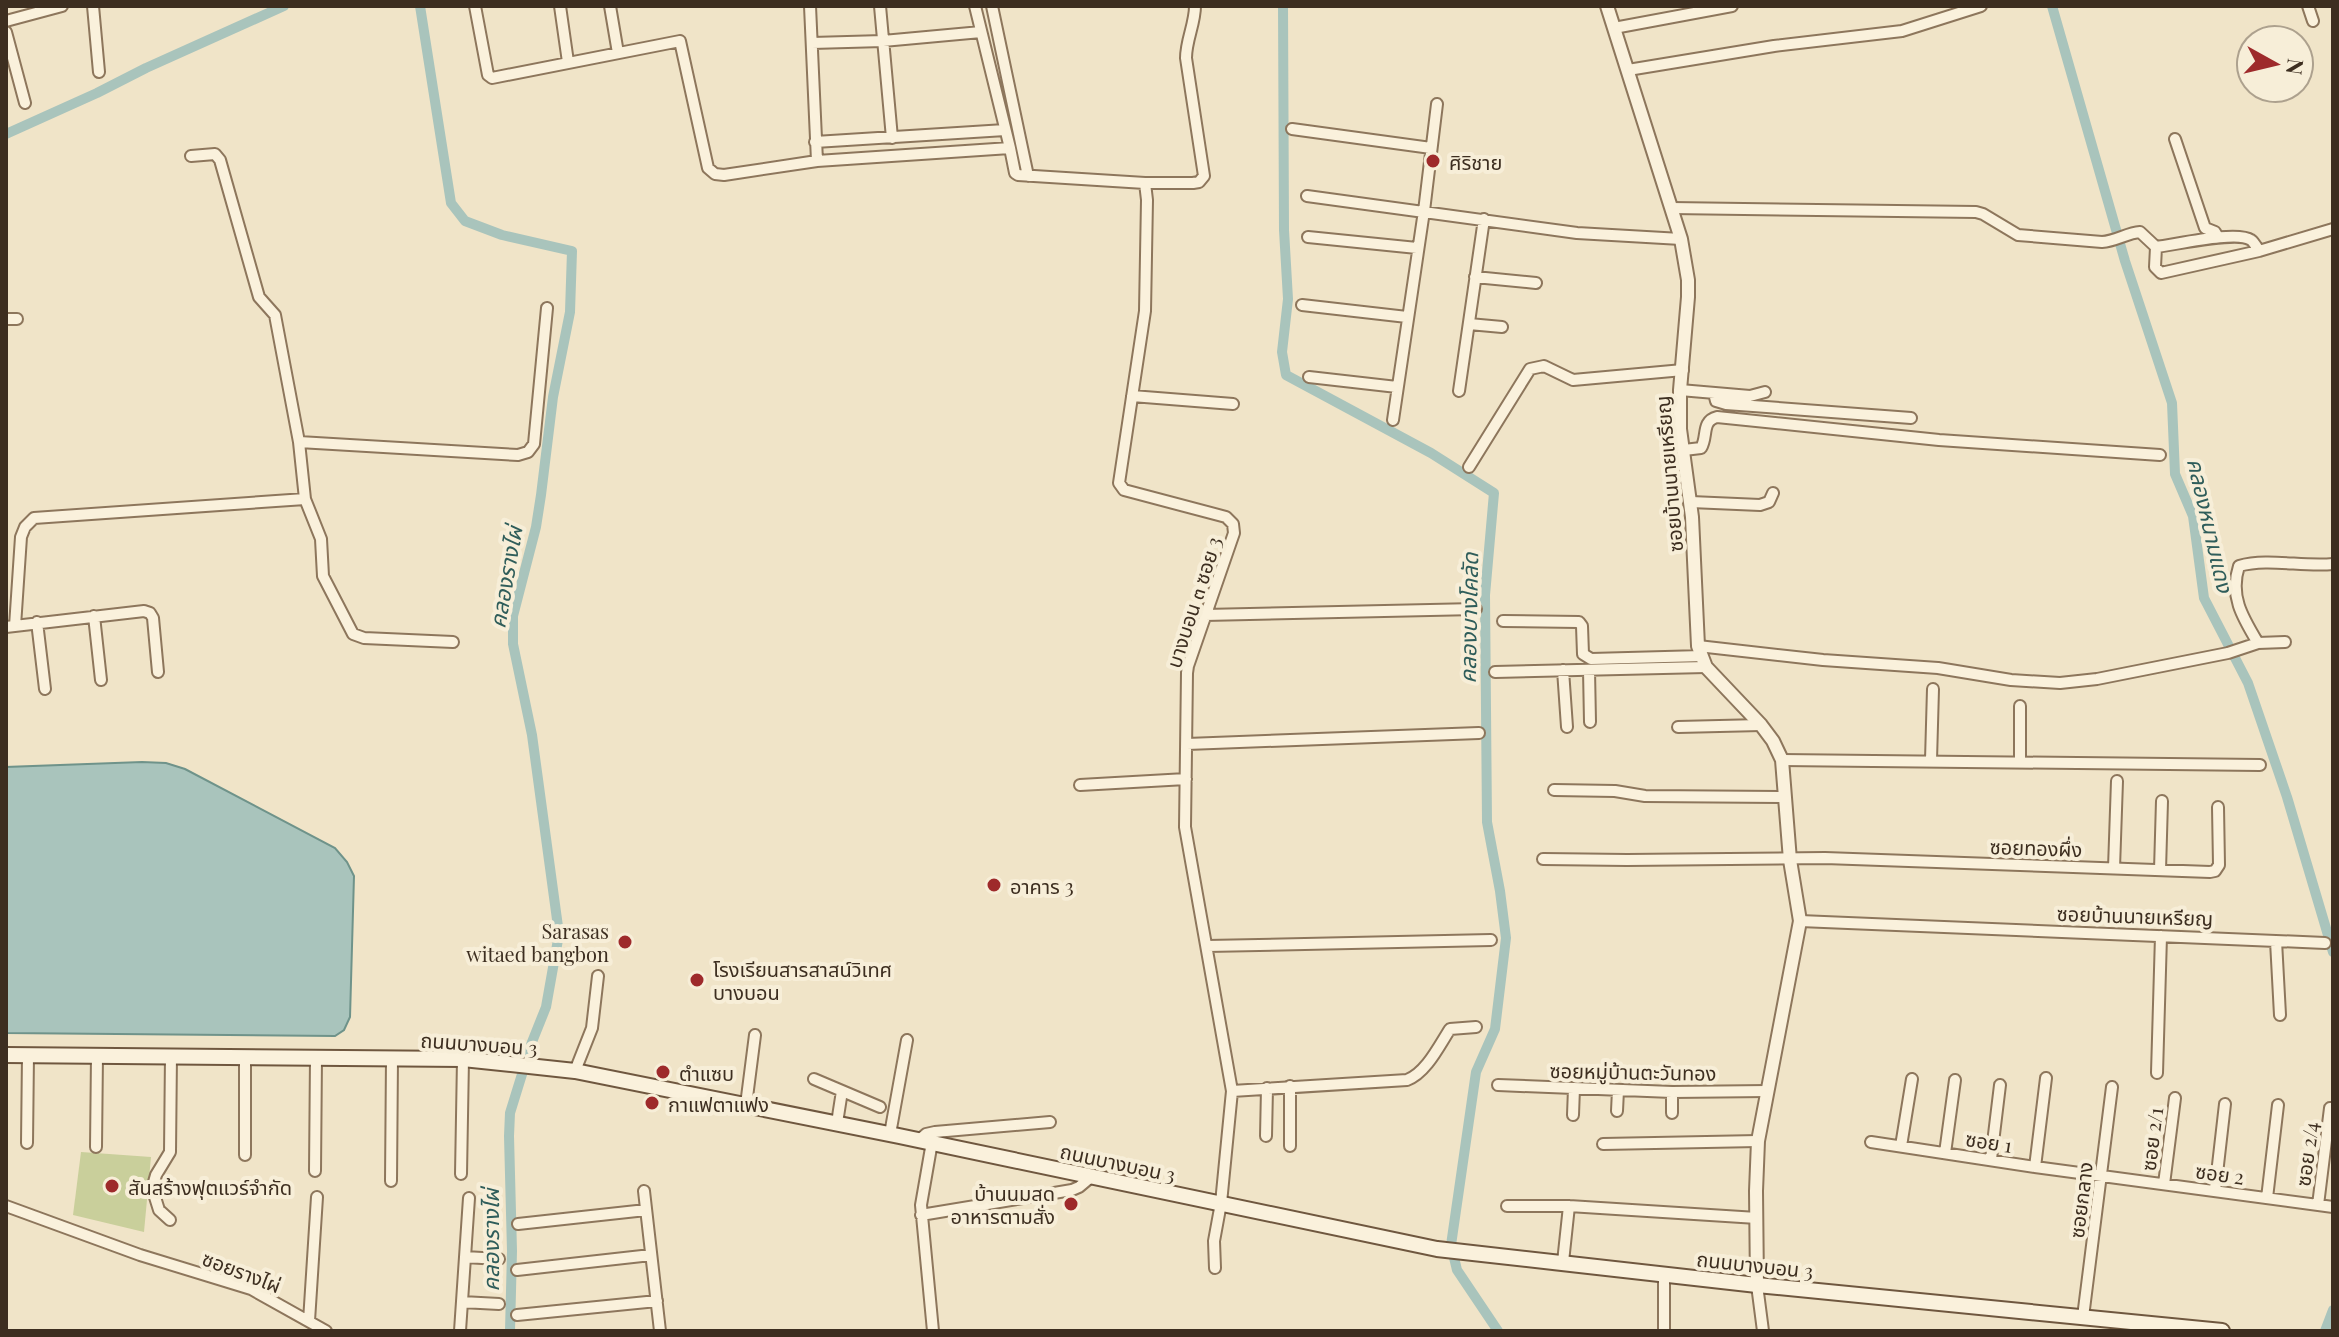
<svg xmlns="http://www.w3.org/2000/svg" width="2339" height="1337" font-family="'Playfair Display','Noto Sans Thai',serif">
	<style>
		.green { fill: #c9cf9b }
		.water { fill: #a9c4bc; stroke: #6f938a; stroke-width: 2 }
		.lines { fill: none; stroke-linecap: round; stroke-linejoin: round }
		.canal { stroke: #a9c4bc; stroke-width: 10 }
		.minor-casing { stroke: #8d765c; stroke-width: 14 }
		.tertiary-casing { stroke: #8d765c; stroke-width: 16 }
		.secondary-casing { stroke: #6f573f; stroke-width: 18 }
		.minor { stroke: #faf1dc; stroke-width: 10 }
		.tertiary { stroke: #faf1dc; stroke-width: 12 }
		.secondary { stroke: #faf1dc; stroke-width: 14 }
		.poi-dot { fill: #9e2a2b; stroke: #f7eed8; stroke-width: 3 }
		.labels { text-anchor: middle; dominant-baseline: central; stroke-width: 8; stroke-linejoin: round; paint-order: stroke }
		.poi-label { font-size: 20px; fill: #3d2e20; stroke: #f7eed8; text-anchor: start }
		.street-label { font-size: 20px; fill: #3d2e20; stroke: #f7eed8 }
		.water-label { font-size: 22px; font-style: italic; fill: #2f5d5a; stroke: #f7eed8 }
	</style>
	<rect width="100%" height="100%" fill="#f0e4c8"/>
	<path class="green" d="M81,1152L151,1157L144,1232L73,1215Z"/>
	<path class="water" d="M142,762L166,763L185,769L335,848L347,862L354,876L350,1017L344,1030L335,1036L6,1033V767Z"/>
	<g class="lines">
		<path class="canal" d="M420,6L451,203L465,221L502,235L572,251L570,312L553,397L541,495L536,527L513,616V644L532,735L559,934L546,1007L532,1042L510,1113L509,1136L512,1251L510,1331
			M1283,6L1284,230L1288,299L1282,352L1286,375L1431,453L1494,493L1485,595L1487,822L1500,891L1506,938L1495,1029L1476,1072L1451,1245L1457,1270L1498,1331
			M2052,6L2125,261L2172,403L2175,474L2193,516L2204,598L2248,683L2287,797L2333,952
			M6,134L97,93L146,68L284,6
			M2325,1331L2333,1310"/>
		<g class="minor-casing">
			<path id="minor" d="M93,6L99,72
				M475,6L488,75L492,78L680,41L708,168L715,174L724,175L817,161L1010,148L1015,173L1018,175L1145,183
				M560,6L568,62
				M610,6L618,53
				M810,6L817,161
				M880,6L892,138
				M975,6L1010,148
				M992,6L1028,176
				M1195,6C1195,24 1186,40 1186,58L1204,176L1199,182L1193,183H1145L1147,200L1145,311L1119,483L1124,490L1226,517L1233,524L1234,533L1188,666L1187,673L1185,827L1232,1091L1221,1203L1214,1241L1215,1268
				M2308,6L2313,21
				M6,21L62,6
				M1614,28L1732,6
				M6,32L25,103
				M812,43L883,41L981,32
				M1628,70L1774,46L1902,31L1981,6
				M1292,129L1431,148
				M2175,139L2205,228L2215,232L2218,237
				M815,142L1005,130
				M1307,196L1577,233L1681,239
				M1671,208L1976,212L1983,214L2018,235L2102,242C2116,241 2127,233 2140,232L2156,247C2175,245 2237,230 2251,240C2253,241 2258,249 2259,251
				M1308,237L1417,248
				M2156,247L2155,267L2161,273L2259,251L2333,229
				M1475,277L1536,283
				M1302,305L1407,317
				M6,319H17
				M1469,324L1502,327
				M1309,377L1397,387
				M1680,390L1750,396L1765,392
				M1459,391L1484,219
				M1714,393L1716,401L1726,404L1911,418
				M1132,396L1233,404
				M1393,420L1424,211L1437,104
				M299,442L518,455L528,452L534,444L547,308
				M1684,450L1701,448C1708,437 1701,421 1717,417L1939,440L2160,455
				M1469,467L1530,369L1544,366L1573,380L1683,370
				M305,499L321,539L323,576L353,634L364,638L453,642
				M1691,502L1760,505L1769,502L1773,493
				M1205,615L1476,609
				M94,616L101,680
				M1503,621L1579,622L1582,626L1583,654L1591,659L1702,656
				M37,622L45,689
				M15,626L21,537L25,527L34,518L305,499L299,442L275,315L259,297L220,160L215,154L191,156
				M6,627L144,611L150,613L153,618L158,672
				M2258,643C2243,618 2229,596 2239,566C2268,558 2302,567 2333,564
				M1698,646L1823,660L1938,668L2011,680L2060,683L2097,679L2228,653L2258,643L2285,642
				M1563,670L1567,727
				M1589,670L1590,722
				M1495,672L1706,667
				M1678,727L1761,725
				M1187,744L1479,733
				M1782,760L2260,765
				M1931,760L1933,689
				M2020,761V706
				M1080,785L1186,779
				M1554,790L1615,791L1645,796L1784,797
				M1543,859L1627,860L1825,858L2210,872L2215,871L2219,865L2218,807
				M2114,868L2117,781
				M2160,870L2162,801
				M1800,921L2325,943
				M2276,941L2280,1015
				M1207,946L1491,940
				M575,1071L592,1028L598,976
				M2157,1073L2161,936
				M814,1079L880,1107
				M1498,1085L1672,1092L1768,1091
				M1232,1091L1407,1080C1426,1073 1439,1046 1450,1029L1476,1027
				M746,1105L755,1035
				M1617,1111L1618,1090
				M1672,1113V1092
				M1573,1115L1574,1088
				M837,1123L842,1091
				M890,1134L907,1040
				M1266,1136L1267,1088
				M919,1140L926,1134L935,1132L1050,1122
				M932,1142L921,1205L933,1331
				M1871,1142L2035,1167L2333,1207
				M27,1143L28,1055
				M1603,1144L1758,1141
				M1290,1146V1086
				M1901,1146L1912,1079
				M96,1147L97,1055
				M1945,1153L1955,1080
				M245,1155V1056
				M1991,1159L2000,1085
				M2035,1167L2046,1078
				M315,1171L316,1057
				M461,1174L463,1059
				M391,1181L392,1058
				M2164,1184L2175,1098
				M644,1191L660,1331
				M2215,1191L2225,1104
				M2267,1198L2278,1105
				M2318,1205L2330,1108
				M6,1206L140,1255L251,1289L326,1331
				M1507,1206H1569L1757,1218
				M921,1215L1072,1190L1079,1187L1091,1177
				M170,1220L159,1210L154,1194V1182L156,1175L170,1152L171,1055
				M518,1224L646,1210
				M465,1257L499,1259
				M1563,1262L1569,1206
				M517,1270L651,1255
				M1664,1274V1331
				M1757,1285L1763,1331
				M462,1302L499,1304
				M517,1315L657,1301
				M2083,1317L2112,1087
				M309,1321L317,1197
				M460,1331L469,1198"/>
		</g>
		<g class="tertiary-casing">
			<path id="tertiary" d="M1607,6L1681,239L1688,280V297L1680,390V429L1692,517L1698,646L1706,667L1761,725L1773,741L1782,760L1790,860L1800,921L1758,1141L1756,1191L1757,1285"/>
		</g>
		<g class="secondary-casing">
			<path id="secondary" d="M6,1055L463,1059L575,1071L899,1136L1437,1249L1757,1285L2222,1331"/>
		</g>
		<use href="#minor" class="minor"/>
		<use href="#tertiary" class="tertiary"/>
		<use href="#secondary" class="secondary"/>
	</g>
	<g class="poi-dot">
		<circle cx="1433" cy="161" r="8"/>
		<circle cx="994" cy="885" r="8"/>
		<circle cx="625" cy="942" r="8"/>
		<circle cx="697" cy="980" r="8"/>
		<circle cx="663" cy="1072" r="8"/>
		<circle cx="652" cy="1103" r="8"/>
		<circle cx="112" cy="1186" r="8"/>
		<circle cx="1071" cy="1204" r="8"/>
	</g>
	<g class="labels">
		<g class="poi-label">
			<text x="1449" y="161">ศิริชาย</text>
			<text x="1010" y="885">อาคาร 3</text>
			<text x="609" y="930" text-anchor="end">Sarasas<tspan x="609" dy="23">witaed bangbon</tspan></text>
			<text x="713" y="968">โรงเรียนสารสาสน์วิเทศ<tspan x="713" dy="23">บางบอน</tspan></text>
			<text x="679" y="1072">ตำแซบ</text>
			<text x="668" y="1103">กาแฟตาแฟง</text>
			<text x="128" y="1186">สันสร้างฟุตแวร์จำกัด</text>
			<text x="1055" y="1192" text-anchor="end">บ้านนมสด<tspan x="1055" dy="23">อาหารตามสั่ง</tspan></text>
		</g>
		<g class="street-label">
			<text transform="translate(1668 474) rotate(-95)">ซอยบ้านนายเหรียญ</text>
			<text transform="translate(1193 602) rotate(-72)">บางบอน ๓ ซอย 3</text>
			<text transform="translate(2036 847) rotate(2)">ซอยทองผึ่ง</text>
			<text transform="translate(2135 915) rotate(2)">ซอยบ้านนายเหรียญ</text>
			<text transform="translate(479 1043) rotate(4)">ถนนบางบอน 3</text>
			<text transform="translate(1633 1071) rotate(1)">ซอยหมู่บ้านตะวันทอง</text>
			<text transform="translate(2151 1139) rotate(-83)">ซอย 2/1</text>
			<text transform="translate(1989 1141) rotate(9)">ซอย 1</text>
			<text transform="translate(2306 1154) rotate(-82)">ซอย 2/4</text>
			<text transform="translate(1118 1162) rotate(12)">ถนนบางบอน 3</text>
			<text transform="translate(2220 1173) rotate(8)">ซอย 2</text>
			<text transform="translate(2080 1200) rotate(-83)">ซอยกลาง</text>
			<text transform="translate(1755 1264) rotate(6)">ถนนบางบอน 3</text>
			<text transform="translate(242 1271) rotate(21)">ซอยรางไผ่</text>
		</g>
		<g class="water-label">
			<text transform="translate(2211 525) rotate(77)">คลองหนามแดง</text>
			<text transform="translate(505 577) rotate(-80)">คลองรางไผ่</text>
			<text transform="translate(1468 618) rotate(-89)">คลองบางโคลัด</text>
			<text transform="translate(490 1240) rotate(-90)">คลองรางไผ่</text>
		</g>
	</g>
	<rect width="2339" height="1337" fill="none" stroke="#3d2e20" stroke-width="16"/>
	<g transform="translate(2275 64) rotate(98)"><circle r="38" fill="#f7eed8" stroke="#ada18e" stroke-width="2"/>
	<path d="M0-6L14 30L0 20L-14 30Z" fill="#9e2a2b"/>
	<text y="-12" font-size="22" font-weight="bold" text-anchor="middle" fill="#3d2e20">N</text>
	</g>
</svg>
